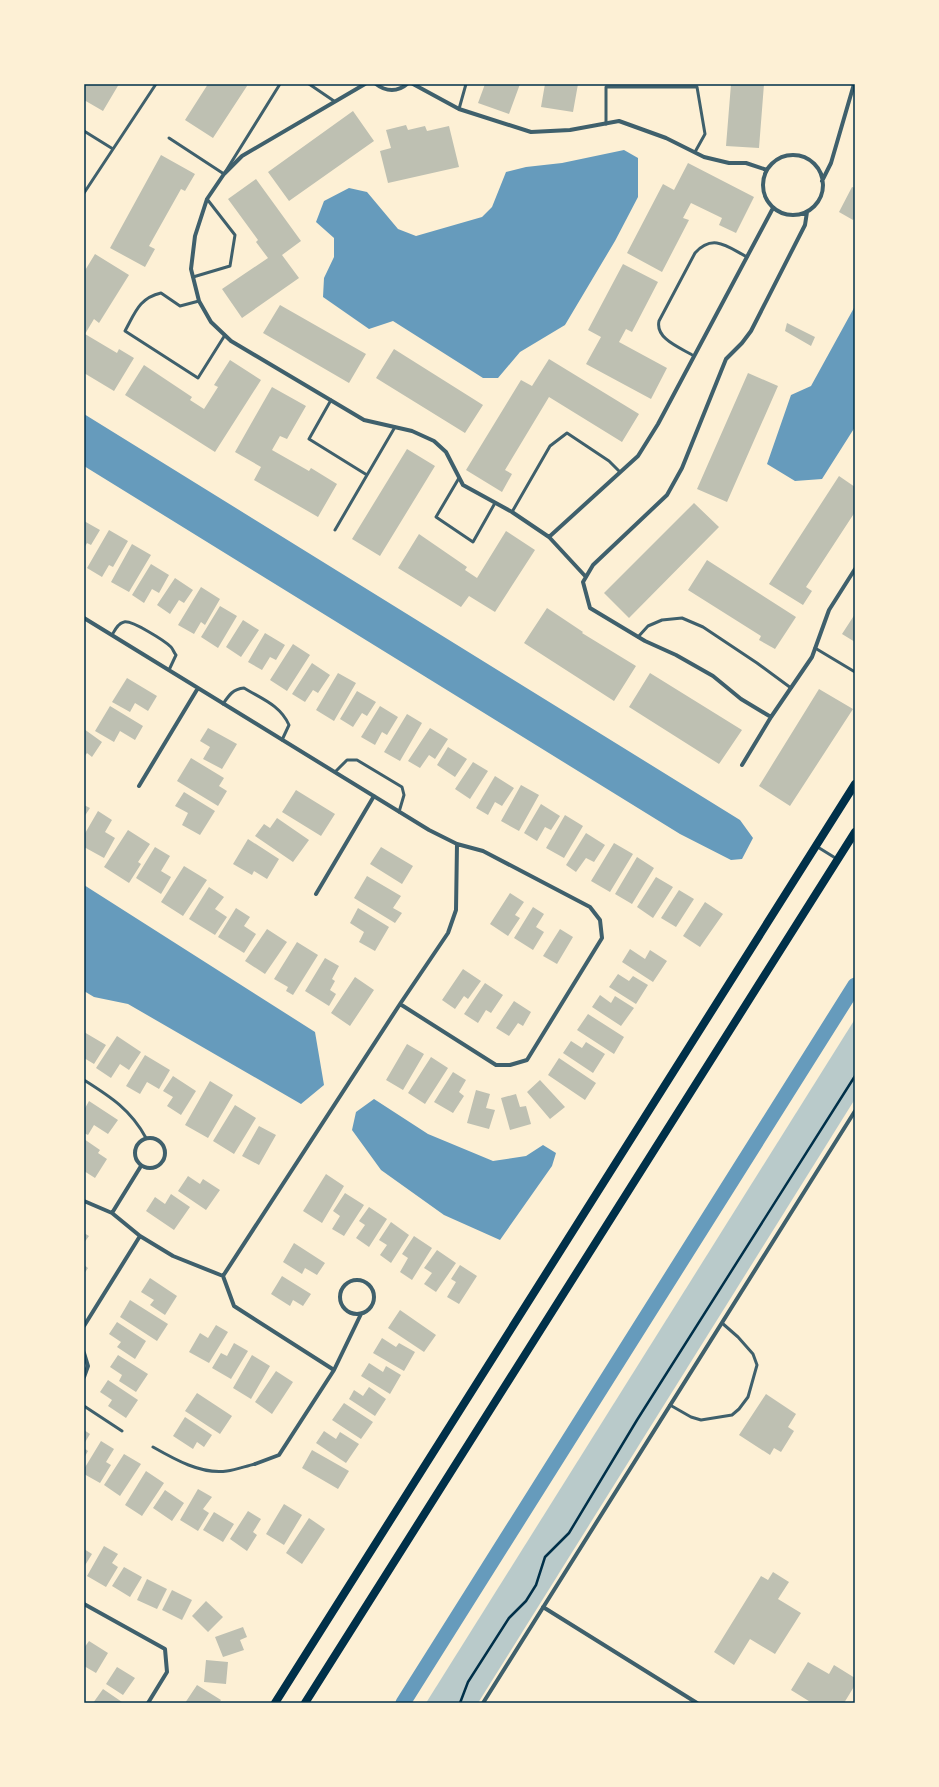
<svg xmlns="http://www.w3.org/2000/svg" width="939" height="1787" font-family="'Asap Condensed',sans-serif">
	<style>
		.green { fill: #b9caca }
		.water { fill: #669bbc }
		.lines { fill: none; stroke-linecap: round; stroke-linejoin: round }
		.canal { stroke: #669bbc; stroke-width: 15 }
		.building { fill: #bec0b2 }
		.path { stroke: #003049; stroke-width: 2.5 }
		.service { stroke: #3f606c; stroke-width: 3 }
		.minor { stroke: #3f606c; stroke-width: 4 }
		.secondary { stroke: #003049; stroke-width: 8 }
		.neatline { fill: none; stroke: #003049; stroke-width: 1.5 }
	</style>
	<rect width="100%" height="100%" fill="#fdf0d5"/>
	<path class="green" d="M855,1019V1099L478,1703H426Z"/>
	<path class="water" d="M624,150L638,158V197L615,241L565,325L520,352L498,378H483L393,321L369,329L323,297L324,278L334,257V238L316,222L324,201L349,188L367,192L398,229L416,236L482,217L492,207L506,172L526,167L562,163Z
		M855,306V427L822,479L795,481L767,464L791,395L811,386Z
		M84,414L740,820L753,838L742,859L731,860L680,834L84,466Z
		M84,885L315,1032L324,1085L301,1104L128,1004L94,997L84,991Z
		M374,1099L428,1134L493,1161L526,1156L543,1145L556,1153L552,1166L500,1240L444,1215L381,1170L352,1130L356,1112Z"/>
	<g class="lines">
		<path class="canal" d="M403,1703L855,985"/>
	</g>
	<path class="building" d="M84,84H119L103,111L84,100Z
		M208,84H246L247,86L213,138L185,120Z
		M485,84H520L509,114L478,103Z
		M545,84H578L573,112L541,107Z
		M731,84H764L759,148L726,146Z
		M353,111L374,141L289,201L268,172Z
		M406,125L408,130L425,126L427,131L449,126L459,167L388,183L380,151L391,148L386,130Z
		M161,155L195,174L185,191L181,189L149,246L155,249L145,267L110,248Z
		M688,163L754,197L736,233L719,225L722,218L691,203L683,218L689,220L662,272L627,253L663,184L674,190Z
		M256,179L301,241L282,255L299,278L242,318L222,289L268,258L256,242L258,240L228,199Z
		M852,187L855,188V217L853,220L839,212Z
		M95,254L129,275L99,323L94,319L85,334L117,353L119,349L134,358L114,391L84,373V272Z
		M623,264L658,282L632,332L626,329L619,342L667,368L651,399L586,364L601,337L588,330Z
		M280,305L366,354L349,383L263,333Z
		M787,323L815,337L811,346L785,331Z
		M394,349L483,405L465,433L376,378Z
		M549,359L639,414L622,442L549,397L505,470L512,474L502,492L466,470L521,380L532,386Z
		M230,360L261,380L215,452L125,395L144,365L192,397L190,400L204,409L218,387L214,385Z
		M748,373L778,386L727,502L697,489Z
		M272,387L306,406L287,439L280,436L272,450L309,471L311,468L337,484L318,517L254,480L261,467L235,452Z
		M407,449L435,466L380,556L352,539Z
		M839,476L855,487V512L806,587L812,591L803,605L769,584Z
		M694,503L719,527L629,618L604,593Z
		M84,521L100,530L91,545L87,543L84,548Z
		M109,530L128,541L113,567L109,565L102,577L87,568Z
		M506,531L535,550L495,612L469,596L461,607L398,568L419,534L467,567L465,570L477,578Z
		M132,544L151,555L129,592L111,582Z
		M707,560L796,617L775,649L759,640L761,636L688,590Z
		M151,564L169,575L159,593L152,589L144,603L132,595Z
		M175,578L193,590L184,603L179,600L170,614L157,605Z
		M201,587L220,599L205,625L201,622L194,634L178,625Z
		M220,606L237,616L218,648L201,637Z
		M547,608L583,632L582,633L636,666L614,701L524,643Z
		M855,614V642L842,634Z
		M243,620L259,630L241,657L226,647Z
		M265,633L285,645L276,660L270,657L262,670L248,662Z
		M293,644L310,655L287,691L270,680Z
		M312,663L330,675L318,693L313,690L305,702L292,694Z
		M338,673L356,683L334,721L316,710Z
		M650,673L742,730L719,764L629,707Z
		M127,678L157,696L148,711L135,703L130,712L112,702Z
		M819,689L853,709L790,806L759,786Z
		M357,691L376,702L367,716L362,713L353,727L340,719Z
		M110,706L143,726L135,740L120,731L114,742L95,731Z
		M380,706L398,717L387,735L382,732L375,745L361,737Z
		M407,714L422,723L400,761L384,752Z
		M208,728L237,744L222,769L203,759L210,747L200,741Z
		M430,728L448,739L435,759L429,755L420,768L408,761Z
		M84,729L102,742L92,757L87,753L84,757Z
		M448,747L467,759L455,777L437,765Z
		M191,758L224,778L219,786L227,791L218,806L177,781Z
		M473,762L488,771L470,799L455,789Z
		M495,776L514,788L502,806L495,802L488,815L476,808Z
		M521,785L539,795L519,831L501,821Z
		M296,790L335,814L321,836L282,812Z
		M184,792L215,811L200,835L182,825L188,813L175,806Z
		M541,804L560,816L551,830L545,827L537,841L524,833Z
		M84,805L90,808L84,817Z
		M98,811L112,820L105,832L115,838L104,858L84,847V835Z
		M565,815L583,826L564,858L546,848Z
		M277,818L309,840L293,862L255,836L264,824L270,828Z
		M128,830L150,844L138,862L141,864L129,883L104,867Z
		M586,833L605,845L594,862L586,858L576,872L566,865Z
		M248,839L279,859L267,879L254,871L252,875L233,864Z
		M614,843L633,854L610,892L591,881Z
		M155,847L170,856L161,871L171,877L161,894L136,878Z
		M381,847L413,866L402,884L370,864Z
		M637,857L654,868L632,904L615,894Z
		M184,866L207,880L183,916L161,902Z
		M367,876L401,896L393,908L402,913L395,923L354,898Z
		M656,877L673,887L653,918L637,907Z
		M209,887L224,897L215,909L227,917L215,935L189,919Z
		M679,890L694,899L676,927L661,918Z
		M510,893L524,902L515,915L520,918L508,936L490,924Z
		M705,902L723,914L700,947L683,936Z
		M533,907L544,914L536,927L544,932L533,950L514,938Z
		M236,908L250,917L244,926L256,934L244,953L218,937Z
		M358,908L389,927L375,951L359,942L364,932L350,923Z
		M267,929L287,942L265,974L245,961Z
		M560,929L573,937L557,964L543,956Z
		M297,942L318,955L293,995L286,991L288,987L274,979Z
		M630,949L645,959L650,950L667,961L653,982L622,962Z
		M325,958L339,966L332,979L335,981L330,990L336,994L329,1006L305,991Z
		M463,969L481,981L468,999L464,996L455,1009L442,1000Z
		M618,974L629,981L633,976L648,985L636,1004L609,987Z
		M355,977L374,990L350,1026L331,1013Z
		M485,983L503,995L491,1013L486,1010L478,1023L464,1014Z
		M600,995L611,1003L615,996L634,1008L621,1026L592,1007Z
		M514,1001L531,1012L523,1026L518,1023L509,1036L496,1028Z
		M588,1014L624,1037L614,1054L577,1030Z
		M84,1032L106,1045L94,1064L84,1058Z
		M117,1036L141,1052L129,1070L120,1064L111,1078L96,1068Z
		M571,1041L582,1048L586,1042L605,1054L593,1073L563,1053Z
		M407,1044L424,1054L403,1090L386,1080Z
		M145,1055L170,1070L159,1089L147,1082L140,1094L126,1086Z
		M431,1057L448,1068L425,1104L408,1093Z
		M559,1058L596,1083L585,1100L548,1075Z
		M453,1072L466,1080L459,1092L464,1096L453,1113L434,1102Z
		M173,1076L196,1091L181,1115L167,1106L173,1097L163,1091Z
		M540,1080L565,1107L550,1119L527,1092Z
		M210,1081L233,1095L208,1138L185,1125Z
		M476,1090L490,1094L486,1108L495,1110L489,1129L467,1123Z
		M516,1094L520,1107L526,1106L531,1124L510,1130L501,1098Z
		M89,1101L118,1120L108,1134L94,1125L88,1135L84,1133V1110Z
		M235,1105L256,1118L234,1154L213,1141Z
		M259,1126L276,1135L259,1165L242,1156Z
		M84,1139L100,1150L98,1153L107,1159L95,1178L84,1171Z
		M326,1174L344,1186L322,1223L303,1211Z
		M188,1176L200,1184L203,1179L220,1190L206,1210L178,1191Z
		M345,1193L364,1205L344,1236L332,1229L340,1216L333,1211Z
		M171,1194L190,1207L174,1230L146,1211L155,1197L165,1204Z
		M369,1207L387,1219L369,1247L356,1238L365,1225L359,1221Z
		M391,1222L409,1235L391,1263L380,1255L387,1245L379,1240Z
		M84,1233L89,1236L84,1243Z
		M414,1236L432,1248L412,1280L400,1272L408,1258L402,1254Z
		M294,1243L325,1263L317,1275L305,1268L302,1274L283,1262Z
		M437,1250L456,1263L436,1292L424,1284L432,1273L424,1268Z
		M84,1265L88,1268L84,1274Z
		M460,1265L477,1276L459,1304L447,1297L456,1282L451,1279Z
		M282,1276L311,1294L303,1306L293,1300L290,1306L271,1294Z
		M150,1278L177,1296L165,1315L150,1305L154,1300L141,1292Z
		M130,1300L168,1324L157,1341L120,1317Z
		M400,1310L436,1335L424,1352L388,1328Z
		M117,1322L146,1341L135,1359L117,1347L121,1342L109,1334Z
		M216,1325L228,1332L209,1363L189,1352L200,1333L208,1338Z
		M382,1338L396,1347L399,1343L415,1352L404,1371L373,1353Z
		M234,1343L248,1351L231,1379L212,1368L221,1353L227,1356Z
		M118,1355L148,1374L136,1392L119,1381L122,1375L110,1367Z
		M252,1355L270,1366L251,1399L233,1388Z
		M369,1363L383,1372L386,1366L401,1375L390,1394L361,1376Z
		M276,1371L293,1382L272,1414L255,1402Z
		M108,1380L138,1400L126,1418L108,1406L112,1400L100,1392Z
		M369,1387L386,1399L375,1416L349,1399L354,1390L363,1396Z
		M197,1393L232,1416L220,1434L185,1411Z
		M766,1394L796,1414L788,1427L794,1431L781,1452L774,1448L770,1455L739,1435Z
		M344,1403L373,1422L361,1439L332,1420Z
		M185,1417L212,1435L204,1447L197,1442L193,1449L173,1436Z
		M84,1430L90,1434L84,1444Z
		M324,1431L336,1439L340,1432L359,1444L346,1463L316,1443Z
		M101,1441L114,1449L106,1462L111,1465L100,1483L84,1474V1469Z
		M84,1448L88,1451L84,1458Z
		M312,1450L349,1471L338,1489L302,1468Z
		M124,1454L141,1464L120,1496L104,1485Z
		M146,1471L164,1483L142,1516L125,1505Z
		M198,1489L212,1497L203,1509L209,1513L198,1531L180,1520Z
		M165,1490L184,1503L172,1521L153,1508Z
		M284,1504L302,1515L284,1545L266,1534Z
		M248,1511L261,1519L253,1532L257,1535L247,1551L230,1539Z
		M214,1512L234,1524L223,1542L203,1530Z
		M309,1518L325,1529L302,1564L286,1553Z
		M104,1546L118,1554L112,1563L118,1567L106,1587L87,1576Z
		M84,1549L92,1554L84,1567Z
		M124,1567L142,1577L130,1597L112,1586Z
		M773,1572L789,1582L778,1599L801,1613L775,1654L750,1639L734,1665L714,1652L761,1576L768,1580Z
		M147,1579L167,1589L157,1609L137,1600Z
		M172,1590L192,1600L182,1620L162,1610Z
		M206,1601L223,1617L208,1632L192,1616Z
		M243,1627L247,1637L240,1640L244,1650L223,1657L215,1637Z
		M89,1641L108,1653L96,1673L84,1666V1648Z
		M206,1660L228,1662L226,1684L204,1682Z
		M808,1662L829,1674L834,1665L855,1678V1685L844,1703H812L791,1690Z
		M117,1667L135,1678L123,1695L106,1684Z
		M197,1685L221,1700L219,1703H185Z
		M103,1689L122,1702V1703H93Z"/>
	<g class="lines">
		<path class="path" d="M460,1703L468,1682L509,1618L526,1601L536,1585L545,1557L569,1533L637,1420L855,1076"/>
		<path class="service" d="M309,84L334,101
			M459,109L466,84
			M606,124V87H697L705,134L695,152
			M84,131L113,149
			M169,138L224,174L280,84
			M84,193L156,84
			M193,277L230,266L235,235L207,199
			M199,301L180,306L161,293C139,298 135,313 125,331L198,378L225,335
			M694,356C681,348 655,339 659,321L695,253C713,233 728,247 747,257
			M331,400L309,439L367,475
			M459,478L436,517L473,542L495,503
			M512,512L550,446L567,433L609,461L620,472
			M335,530L395,427
			M112,635C115,630 118,623 124,622C132,620 165,641 171,647C173,649 174,653 176,655L169,670
			M638,637L648,626L662,620L682,618L703,627L757,663L791,688
			M815,648L855,672
			M223,704C229,695 233,689 244,688C262,699 280,705 289,725L282,740
			M335,772L347,760H357L402,787L404,795L399,812
			M816,846L837,859
			M84,1080C111,1097 131,1110 146,1138
			M670,1405L691,1417L701,1420L732,1415L739,1409L748,1397L757,1365L753,1354L738,1337L722,1323
			M84,1406L122,1431
			M153,1447C174,1459 202,1475 227,1471C236,1470 246,1466 255,1464"/>
		<path class="minor" d="M365,84L242,156L224,174L207,199L195,236L191,269L199,301L211,322L231,341L364,420L412,431L434,441L446,452L463,485L512,512L549,537L586,577
			M376,84C386,92 398,92 407,84
			M413,84L459,109L531,132L570,130L619,121L666,138L704,157L729,163H746L767,170
			M763 185a30 30 0 1 1 60 0a30 30 0 1 1-60 0Z
			M822,181L831,163L854,84
			M549,537L638,456L658,424L773,208
			M84,618L429,830L457,844L483,851L590,907L600,920L602,938L527,1060L510,1065H496L400,1004
			M771,717L741,699L713,676L676,655L645,641L590,608L583,582L593,565L667,495L682,468L726,359L742,343L751,331L805,225L807,212
			M742,765L771,717L812,657L829,610L855,569
			M139,786L198,688
			M316,894L374,796
			M135 1153a15 15 0 1 1 30 0a15 15 0 1 1-30 0Z
			M84,1201L112,1213L140,1236L173,1256L223,1276L234,1306L334,1370
			M112,1213L141,1166
			M223,1276L400,1004L448,933L456,910L457,844
			M340 1297a17 17 0 1 1 34 0a17 17 0 1 1-34 0Z
			M84,1326L140,1236
			M84,1353L88,1366L84,1377
			M255,1464L279,1455L334,1370L361,1314
			M84,1604L165,1649L167,1672L148,1703
			M543,1607L697,1703
			M483,1703L855,1111"/>
		<path class="secondary" d="M275,1703L855,784
			M305,1703L855,832"/>
	</g>
	<rect width="939" height="1787" fill="none" stroke="#fdf0d5" stroke-width="170"/>
	<rect x="85" y="85" width="769" height="1617" class="neatline"/>
</svg>
